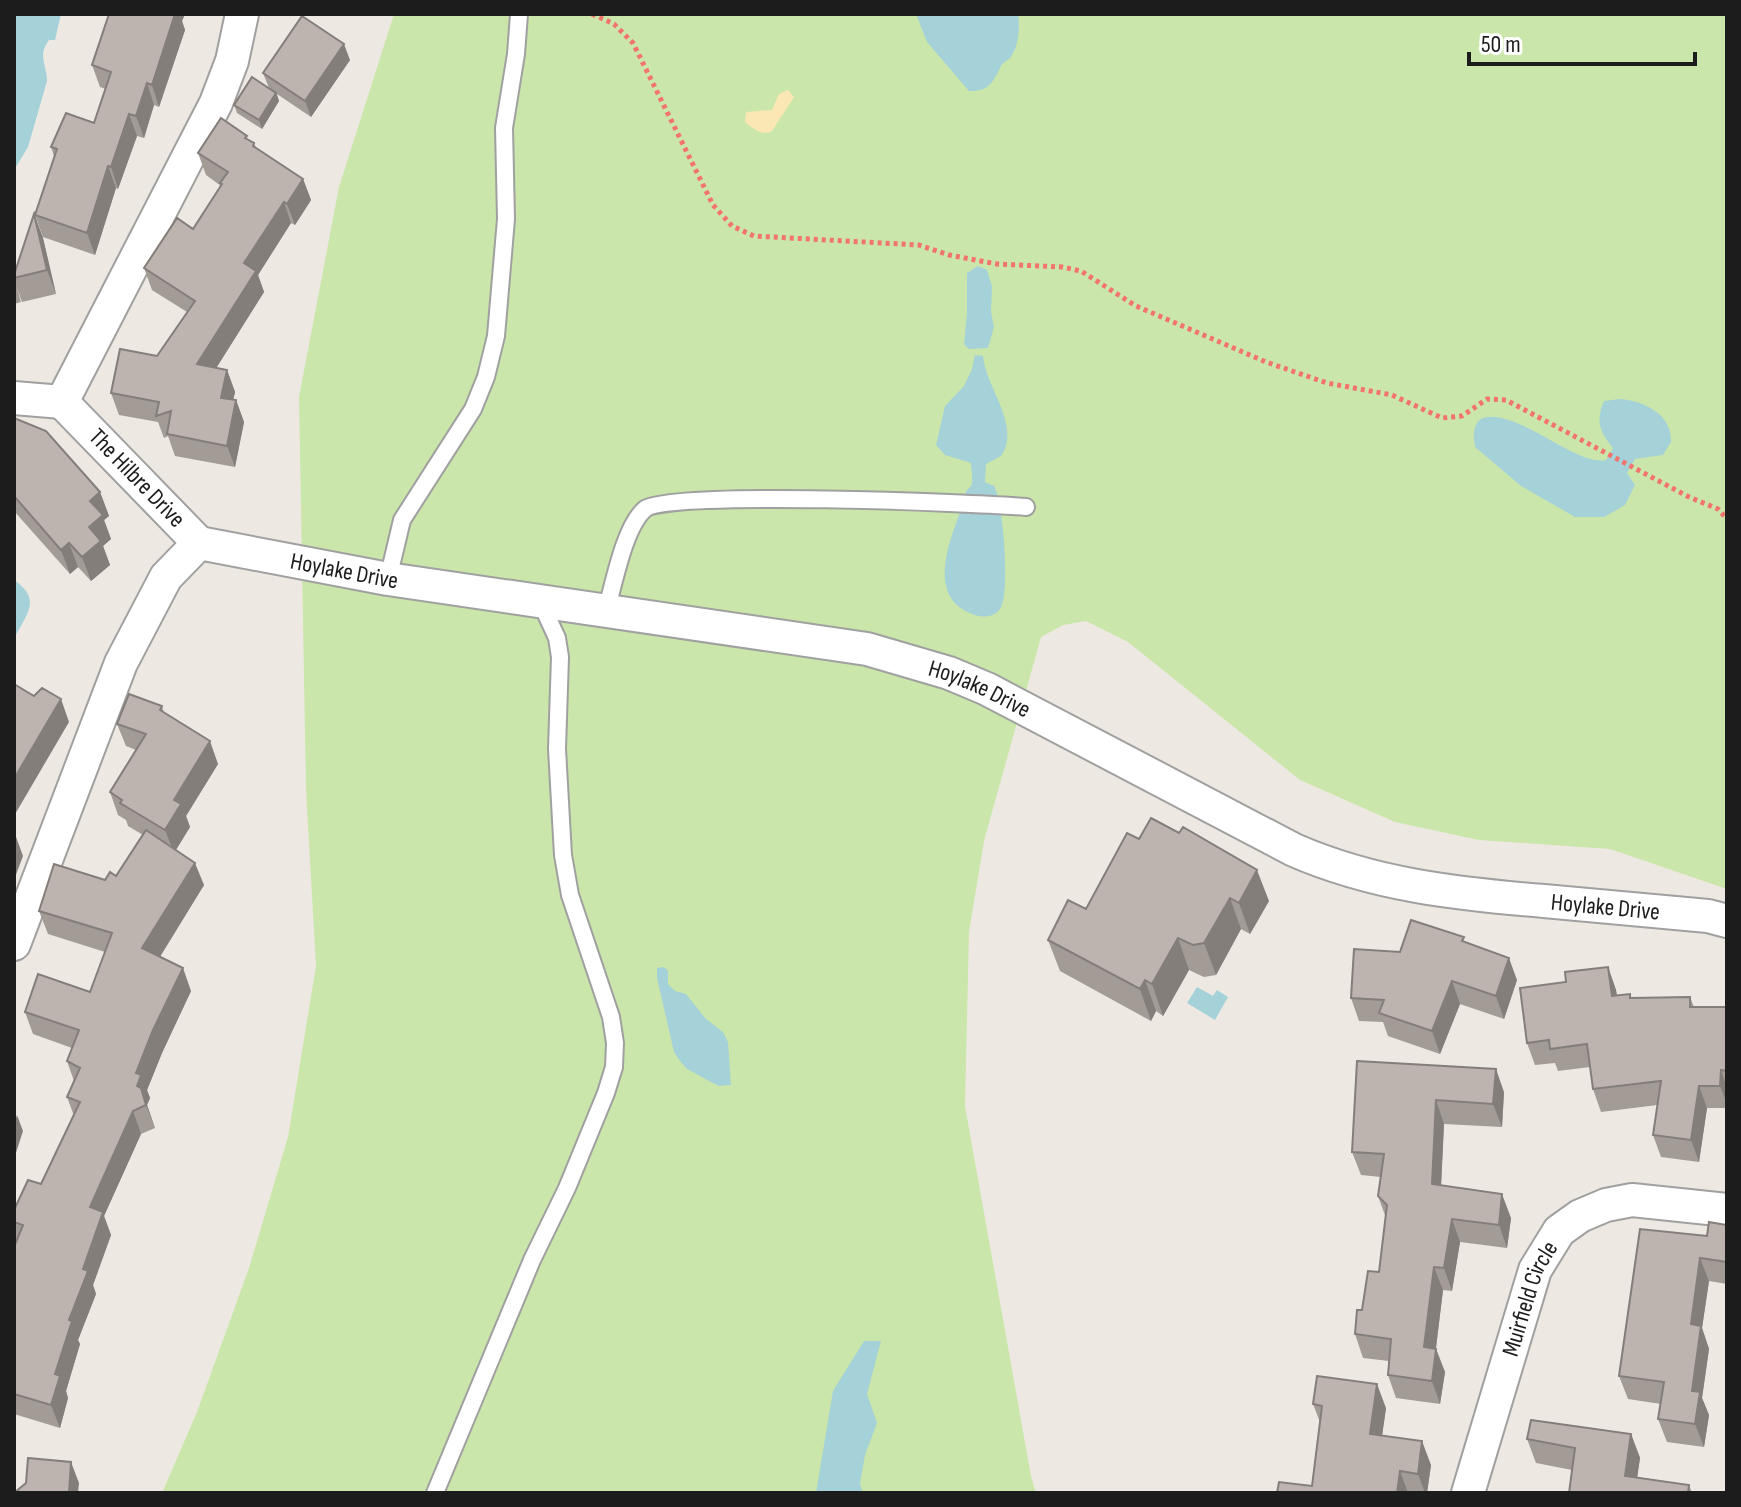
<svg xmlns="http://www.w3.org/2000/svg" width="1741" height="1507" font-family="'Sofia Sans Condensed',sans-serif">
	<style>
		.grass { fill: #cbe6aa }
		.sand { fill: #fbe7b3 }
		.water { fill: #a5d1d9 }
		.lines { fill: none; stroke-linecap: round; stroke-linejoin: round }
		.service-casing { stroke: #a0a0a0; stroke-width: 20 }
		.minor-casing { stroke: #a0a0a0; stroke-width: 36 }
		.path { stroke: #f3736e; stroke-width: 5; stroke-dasharray: 4 4; stroke-linecap: butt }
		.service { stroke: #fff; stroke-width: 16 }
		.minor { stroke: #fff; stroke-width: 32 }
		.wall { fill: #a39b96 }
		.shaded-wall { fill: #847e7a }
		.building { fill: #bdb4af; stroke: #847e7a; stroke-width: 2 }
		.labels { text-anchor: middle; dominant-baseline: central; stroke-width: 6; stroke-linejoin: round; paint-order: stroke }
		.street-label { font-size: 24px; fill: #1c1c1c; stroke: #fff }
	</style>
	<rect width="100%" height="100%" fill="#ede9e2"/>
	<path class="grass" d="M394,14H1727V889L1610,849L1479,840L1395,822L1300,780L1128,642L1086,621L1063,625L1041,637L984,841L969,932L965,1106L1031,1476L1036,1493H162L197,1412L249,1268L288,1137L316,966L306,790L299,397L339,187Z"/>
	<path class="sand" d="M788,90L794,97L772,131C762,137 753,128 745,122L746,112L772,110L779,94Z"/>
	<path class="water" d="M14,14H61L55,40H49C37,56 47,64 47,81L28,147L14,170Z
		M916,14H1018C1020,27 1019,47 1010,58C1007,61 1003,62 1001,66C993,82 989,92 969,91L927,42Z
		M978,266L987,270L992,286L991,312L994,327L988,348L969,349L964,344L967,313V273Z
		M975,355L983,356C985,386 1022,426 1001,456L986,464L985,482L994,486C1003,501 1010,591 1001,607C996,617 985,618 975,615C926,600 948,544 961,510C963,504 963,497 966,492C970,485 971,489 972,482C973,476 971,469 971,463L945,455L936,445L945,406L964,386L972,369Z
		M1620,399C1644,401 1672,414 1671,442L1663,455L1635,459L1627,473L1635,485L1625,505L1604,517H1575L1521,486L1475,447C1464,387 1538,433 1559,445C1572,452 1592,463 1606,460L1613,448C1600,432 1595,421 1604,401Z
		M14,580C43,600 26,614 14,639Z
		M664,967L668,971V984L675,991L686,994L706,1019L723,1032L728,1042L731,1085L719,1086L713,1083L687,1069L680,1061L674,1052L657,978V968Z
		M1197,987L1213,996L1217,990L1228,997L1215,1020L1187,1003Z
		M864,1341H881L867,1394L877,1423L865,1455L860,1484L863,1493H816L833,1391Z"/>
	<g class="lines">
		<g class="service-casing">
			<path id="service" d="M388,579L402,520L473,409L486,377L496,336L506,219L504,128L516,54L519,14
				M606,611C614,584 624,527 645,509C667,490 978,503 1026,507
				M435,1493L532,1260L567,1188L606,1093L614,1067L615,1043L611,1017L570,895L563,855L557,749L560,657L557,638L540,601"/>
		</g>
		<g class="minor-casing">
			<g id="minor">
				<path d="M14,398L62,402"/>
				<path id="s1" d="M199,543L388,579L867,649L949,673L987,689L1294,850C1374,885 1458,894 1544,901C1598,906 1653,911 1708,916L1727,921"/>
				<path d="M199,543L62,402L216,103L232,61L242,14"/>
				<path d="M14,944L121,663L166,577L199,543"/>
				<path id="s2" d="M1468,1493L1535,1270L1559,1231L1580,1216L1606,1205L1632,1200L1727,1210"/>
			</g>
		</g>
		<path class="path" d="M592,14L614,24L633,43L713,205L732,226L754,236L919,245L949,255L997,264L1062,267L1081,271L1136,306L1266,362L1327,383L1392,395L1442,418L1462,416L1487,399L1506,400L1689,497L1718,509L1727,519"/>
		<use href="#service" class="service"/>
		<use href="#minor" class="minor"/>
	</g>
	<path class="wall" d="M109,14H185L182,21L185,30L159,107L154,105L144,138L137,136L118,189L116,188L95,255L43,237L35,215L54,156L51,147L94,123L106,89L100,87L92,65Z
		M350,60L311,117L277,94L279,101L262,129L237,113L234,105L269,88L263,73Z
		M254,143L256,148L303,179L311,200L295,225L291,223L258,275L264,292L216,368L227,370L235,392L233,400H236L244,422L235,467L175,456L168,436L164,438L158,422L119,415L111,393L157,356L187,312L152,290L144,268L193,229L221,186L206,175L198,153Z
		M34,214L43,238L56,294L22,302L17,288L21,302L14,304V275Z
		M14,418L100,492L109,516L104,520L111,539L103,546L110,565L91,581L78,567L70,574L14,511Z
		M162,706L164,713L218,764L186,816L190,827L176,850L204,885L160,957L191,991L162,1053L147,1090L150,1098L147,1105L155,1128L141,1134L104,1216L111,1235L93,1285L96,1294L78,1340L80,1344L66,1391L68,1398L60,1428L14,1414V1247L17,1241L14,1234V1210L41,1184L74,1116L67,1097L74,1081L67,1061L72,1048L33,1034L25,1012L90,992L105,952L48,934L39,911L116,876L143,835L128,826L126,820L118,815L110,792L136,750L126,746L117,724Z
		M1127,833L1269,901L1250,934L1241,929L1216,975L1204,977L1189,970L1163,1016L1156,1011L1151,1021L1060,971L1048,940L1086,909Z
		M1466,943L1517,980L1504,1019L1460,1004L1440,1054L1388,1036L1383,1022L1359,1021L1351,998L1400,952Z
		M1608,967L1616,990L1617,996L1630,994L1631,998L1690,997L1694,1007H1727V1108H1707L1699,1162L1661,1157L1653,1135L1657,1105L1601,1112L1593,1089L1590,1067L1558,1071L1555,1063L1535,1065L1527,1043L1566,982Z
		M1357,1061L1504,1092L1502,1127L1444,1124L1441,1185L1511,1218L1507,1248L1460,1242L1452,1291L1443,1290L1436,1349L1445,1372L1440,1404L1396,1398L1388,1375L1389,1361L1363,1358L1355,1334L1362,1310L1379,1272L1386,1218L1378,1196L1381,1177L1361,1175L1352,1152Z
		M1727,1225V1284L1709,1281L1702,1328L1709,1349L1702,1398L1709,1415L1704,1447L1667,1442L1658,1419L1661,1404L1628,1399L1619,1376L1707,1236Z
		M1313,1404L1386,1408L1382,1435L1431,1465L1427,1493H1277L1312,1486L1320,1422Z
		M1631,1434L1640,1458L1637,1477L1689,1485L1692,1493H1569L1572,1470L1536,1463L1527,1439Z"/>
	<path class="shaded-wall" d="M175,14H185L182,21L185,30L159,107L152,85Z
		M344,44L350,60L311,117L305,101Z
		M147,83L154,105L144,138L136,116Z
		M276,93L279,101L262,129L259,120Z
		M129,114L137,136L118,189L111,167Z
		M108,166L116,188L95,255L87,233Z
		M303,179L311,200L295,225L287,204Z
		M284,202L291,223L258,275L264,292L205,386L197,364L244,263Z
		M34,214L43,238L56,294L47,270Z
		M227,370L235,392L229,419L221,398Z
		M236,400L244,422L235,467L227,446Z
		M100,492L109,516L104,520L111,539L103,546L110,565L91,581L82,557L89,527L90,501Z
		M69,543L78,567L70,574L61,550Z
		M61,699L69,722L14,816V779Z
		M210,741L218,764L186,816L190,827L174,853L165,830L174,800Z
		M15,834L23,856L14,880V835Z
		M195,863L204,885L151,971L142,948Z
		M1257,870L1269,901L1250,934L1239,903Z
		M1230,898L1241,929L1216,975L1204,943Z
		M1178,938L1189,970L1163,1016L1152,984Z
		M1509,958L1517,980L1504,1019L1496,996Z
		M1608,967L1616,990L1620,1019L1612,996Z
		M183,968L191,991L162,1053L147,1090L150,1098L147,1105L155,1128L146,1105L137,1086L136,1073L153,1030Z
		M1145,980L1156,1011L1151,1021L1140,989Z
		M1452,981L1460,1004L1440,1054L1432,1031Z
		M1496,1069L1504,1092L1502,1127L1493,1104Z
		M1721,1070L1727,1088V1104L1720,1086Z
		M1699,1086L1707,1108L1699,1162L1691,1140Z
		M1436,1100L1444,1124L1440,1208L1432,1184Z
		M133,1111L141,1134L104,1216L111,1235L93,1285L96,1294L78,1340L80,1344L66,1391L68,1398L60,1428L51,1405L55,1374L69,1320L90,1207Z
		M17,1115L23,1131L14,1159V1124Z
		M1502,1194L1511,1218L1507,1248L1499,1225Z
		M1452,1219L1460,1242L1452,1291L1444,1268Z
		M1700,1258L1709,1281L1702,1328L1709,1349L1702,1398L1709,1415L1704,1447L1695,1424L1692,1391L1691,1324Z
		M1434,1267L1443,1290L1433,1371L1424,1347Z
		M1436,1349L1445,1372L1440,1404L1432,1381Z
		M1377,1384L1386,1408L1379,1458L1370,1434Z
		M1631,1434L1640,1458L1635,1493L1625,1476Z
		M1422,1441L1431,1465L1427,1493H1425L1418,1474Z
		M71,1462L79,1483L78,1493H69Z
		M1400,1471L1408,1493H1397Z"/>
	<path class="building" d="M109,14H175L152,85L147,83L136,116L129,114L111,167L108,166L87,233L35,215L57,149L51,147L66,113L94,123L111,72L92,65Z
		M302,16L344,44L305,101L263,73Z
		M252,77L276,93L259,120L234,105Z
		M221,118L247,136L245,138L254,143L253,146L303,179L287,204L284,202L244,263L256,271L197,364L227,370L221,398L236,400L227,446L167,434L171,411L156,416L159,402L111,393L120,349L157,356L195,301L144,268L177,218L193,229L222,184L220,183L228,172L198,153Z
		M34,214L47,270L14,278V275Z
		M14,418L46,431L100,492L90,501L103,515L89,527L101,541L82,557L69,543L61,550L14,496Z
		M14,684L34,696L42,688L61,699L14,779Z
		M129,694L162,706L160,710L210,741L174,800L181,804L165,830L120,803L122,800L110,792L146,734L117,724Z
		M1151,818L1179,833L1183,827L1257,870L1239,903L1230,898L1204,943L1193,945L1178,938L1152,984L1145,980L1140,989L1048,940L1068,900L1086,909L1127,833L1139,839Z
		M146,830L195,863L142,948L183,968L153,1030L136,1073L141,1075L137,1086L141,1088L146,1105L133,1111L90,1207L103,1212L83,1269L88,1271L69,1320L72,1321L55,1374L60,1376L51,1405L14,1394V1247L23,1225L14,1222V1210L28,1180L41,1184L80,1102L67,1097L80,1068L67,1061L79,1030L25,1012L38,974L90,992L112,933L39,911L54,864L105,880L110,872L116,876Z
		M1411,920L1464,937L1462,941L1509,958L1496,996L1452,981L1432,1031L1379,1013L1384,1000L1351,998L1354,949L1400,952Z
		M1608,967L1612,996L1630,994V998L1690,997V1007H1727V1071L1721,1070L1720,1086H1699L1691,1140L1653,1135L1661,1081L1593,1089L1587,1044L1550,1049L1549,1040L1527,1043L1520,988L1566,982L1565,972Z
		M1357,1061L1496,1069L1493,1104L1436,1100L1432,1184L1502,1194L1499,1225L1452,1219L1444,1268L1434,1267L1424,1347L1436,1349L1432,1381L1388,1375L1391,1339L1355,1334L1357,1310H1362L1368,1271L1379,1272L1387,1205L1378,1196L1384,1154L1352,1152Z
		M1709,1222L1727,1225V1262L1700,1258L1691,1324L1701,1326L1692,1391L1700,1392L1695,1424L1658,1419L1664,1382L1619,1376L1640,1229L1707,1236Z
		M1317,1376L1377,1384L1370,1434L1422,1441L1418,1474L1400,1471L1397,1493H1277L1279,1482L1312,1486L1322,1406L1313,1404Z
		M1531,1420L1631,1434L1625,1476L1689,1485L1688,1493H1569L1575,1448L1527,1439Z
		M28,1458L71,1462L69,1493H14L26,1483Z"/>
	<g class="labels">
		<g class="street-label">
			<text transform="translate(137 478) rotate(46)">The Hilbre Drive</text>
			<text stroke="none"><textPath href="#s1" startOffset="148">Hoylake Drive</textPath></text>
			<text stroke="none"><textPath href="#s1" startOffset="796">Hoylake Drive</textPath></text>
			<text stroke="none"><textPath href="#s1" startOffset="1468">Hoylake Drive</textPath></text>
			<text stroke="none"><textPath href="#s2" startOffset="204">Muirfield Circle</textPath></text>
		</g>
	</g>
	<rect width="1741" height="1507" fill="none" stroke="#1c1c1c" stroke-width="32"/>
	<path d="M1469 52v12h226v-12" fill="none" stroke="#1c1c1c" stroke-width="4"/>
	<text x="1481" y="52" font-size="24" fill="#1c1c1c" stroke="#ffffff" stroke-width="6" paint-order="stroke">50 m</text>
</svg>
